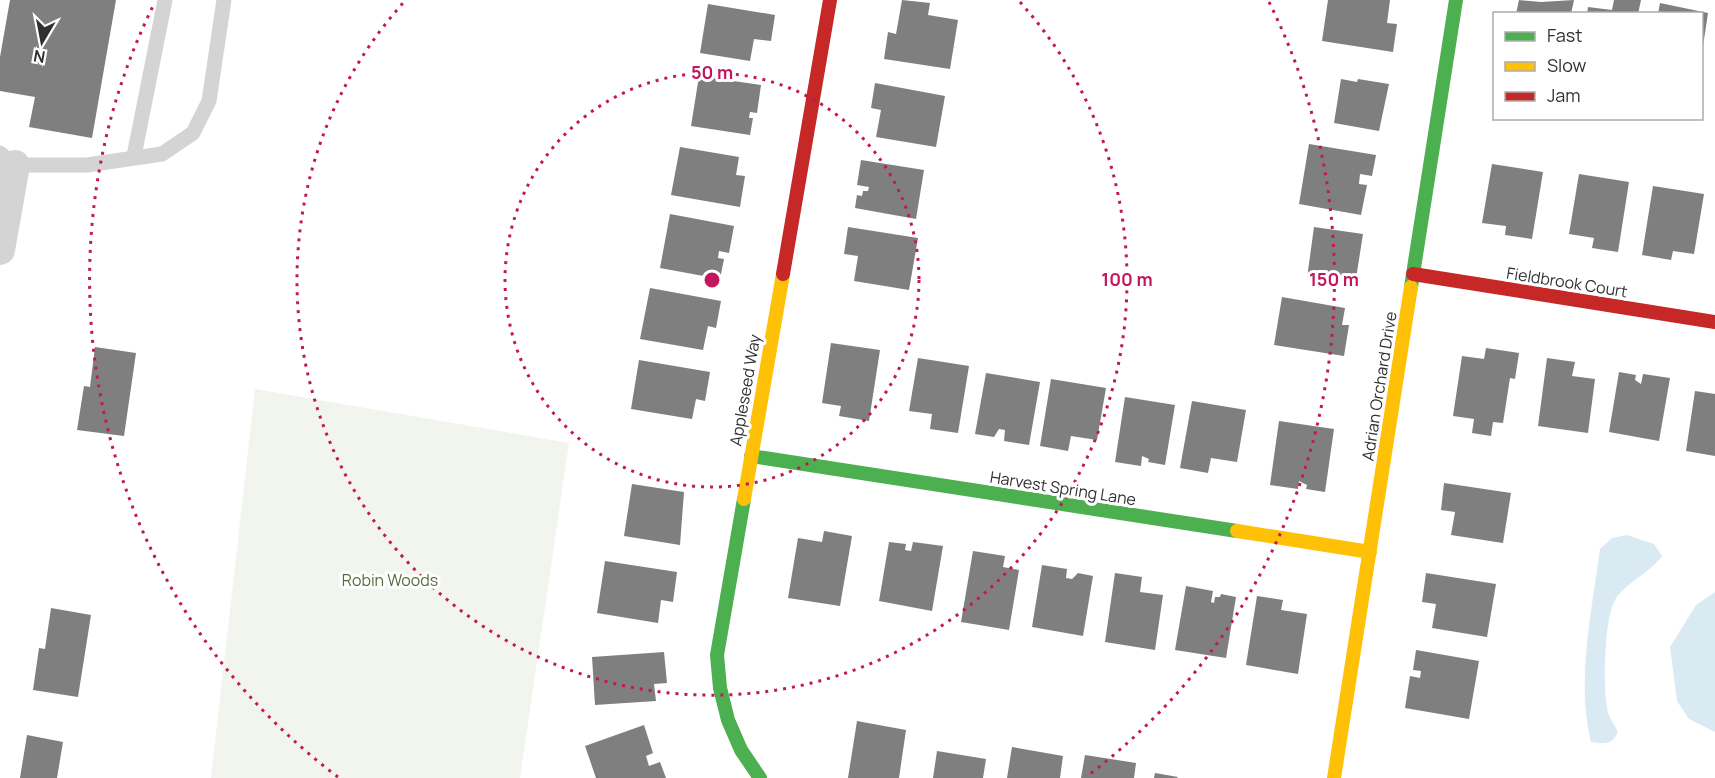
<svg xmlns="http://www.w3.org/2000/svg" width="1715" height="778" font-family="Manrope,sans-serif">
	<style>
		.green { fill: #f2f5ed }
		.water { fill: #daeaf2 }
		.building { fill: #7f7f7f }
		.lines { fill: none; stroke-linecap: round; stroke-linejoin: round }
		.lane { stroke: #d4d4d4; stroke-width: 15 }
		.street { stroke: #d4d4d4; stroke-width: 30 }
		.fast { stroke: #4caf50; stroke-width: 14 }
		.slow { stroke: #ffc107; stroke-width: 14 }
		.jam { stroke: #c62828; stroke-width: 14 }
		.ring { fill: none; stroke: #c2185b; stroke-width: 3; stroke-dasharray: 3 6 }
		.labels { text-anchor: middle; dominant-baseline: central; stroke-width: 6; stroke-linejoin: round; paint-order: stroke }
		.street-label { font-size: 16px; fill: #303030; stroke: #fff }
		.park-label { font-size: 16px; fill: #556d3c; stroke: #fff }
		.centre { fill: #c2185b; stroke: #fff; stroke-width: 3 }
		.ring-label { font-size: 18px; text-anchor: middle; font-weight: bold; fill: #c2185b; stroke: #fff; stroke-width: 6; stroke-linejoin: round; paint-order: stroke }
	</style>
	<rect width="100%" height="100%" fill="#fff"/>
	<path class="green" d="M255,389L569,443L520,778H211Z"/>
	<path class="water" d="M1627,535L1654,544L1662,556C1649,574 1626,582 1615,600C1604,619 1602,694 1609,715C1611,721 1615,726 1618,732C1612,745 1605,744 1591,742C1576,680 1592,611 1600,549L1612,538Z
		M1715,592V732L1689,719L1677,701L1670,647L1696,605Z"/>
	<path class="building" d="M10,0H116L92,138L29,127L35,97L0,91V57Z
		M902,0L930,3L928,15L958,20L950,69L884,59L888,32L896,34Z
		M1328,0H1390L1387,23L1397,24L1393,52L1322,41Z
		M1519,0L1541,2L1574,0L1571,14H1516Z
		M1614,0H1641L1638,14H1587L1588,7L1612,10Z
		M1660,3L1708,13L1703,46L1702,14H1658Z
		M708,4L775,15L771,41L754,39L750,61L700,53Z
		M699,76L761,85L757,113L750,112L749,118H753L750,135L691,126Z
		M1341,79L1357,82L1358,79L1389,84L1379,131L1334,123Z
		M875,83L945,96L936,147L876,137L881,110L871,108Z
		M1309,144L1376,155L1372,176L1360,174L1359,184L1367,185L1361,215L1299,204Z
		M680,147L739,157L736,175L745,176L740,207L671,195Z
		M861,160L924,170L916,219L855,208L857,195L862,196L863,191H868L869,187L857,185Z
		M1492,164L1543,172L1532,239L1505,235L1506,226L1482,223Z
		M1579,174L1629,182L1618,252L1592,248L1594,238L1569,234Z
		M1653,186L1704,194L1694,254L1673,251L1671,260L1642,255Z
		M670,214L734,226L729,253L719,251L718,258L724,259L720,279L660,268Z
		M848,227L918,238L909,290L854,281L858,256L844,254Z
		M1314,227L1363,234L1355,285L1307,278Z
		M650,288L721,301L716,328L708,326L703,350L640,339Z
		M1282,297L1345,308L1342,325H1349L1344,356L1274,345Z
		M831,343L880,350L869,421L839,416L841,406L822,403Z
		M95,347L136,353L124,436L77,430L84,386L90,387Z
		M1486,348L1519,353L1515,379L1510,378L1503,423L1493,422L1491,436L1472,433L1474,419L1453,416L1462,356L1484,359Z
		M918,358L969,366L958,433L930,429L932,414L909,411Z
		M1547,358L1575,362L1572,376L1595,379L1588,433L1538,426Z
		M639,360L710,372L705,401L696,399L692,419L631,409Z
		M1619,372L1636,375L1635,380L1641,384L1643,374L1670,378L1659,441L1609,432Z
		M986,373L1040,382L1029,445L1004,441L1005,430L999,429L994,437L975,434Z
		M1051,379L1106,388L1097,440L1071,436L1068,451L1040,446Z
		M1695,391L1715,394V456L1686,451Z
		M1125,397L1175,405L1165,465L1148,462L1149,459L1142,456L1141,466L1115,462Z
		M1192,401L1246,410L1237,462L1211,458L1208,473L1180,468Z
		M1279,421L1334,429L1325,492L1306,489L1307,485L1299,481L1298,489L1270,485Z
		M1444,483L1511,493L1503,543L1451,535L1455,512L1441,510Z
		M632,484L684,492L680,545L624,536Z
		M824,531L852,536L840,606L788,598L798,538L822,542Z
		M889,542L906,544L905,550L911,551L913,542L943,546L932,611L879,601Z
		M973,551L1005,556L1003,567L1019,570L1009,630L961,622Z
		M605,561L677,572L673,602L661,600L658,623L597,613Z
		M1042,565L1067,569L1066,578L1072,579L1078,573L1093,576L1083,636L1032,627Z
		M1115,573L1142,577L1140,592L1163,595L1155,650L1105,642Z
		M1426,573L1496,584L1487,637L1432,628L1436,604L1422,602Z
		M1186,586L1213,591L1211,602L1214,603L1215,597H1220L1221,594L1236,597L1226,658L1175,650Z
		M1257,596L1283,600L1281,610L1307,614L1298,674L1246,665Z
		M51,608L91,615L78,697L33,690L39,648L45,649Z
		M1416,650L1479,661L1469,719L1405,708L1410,676L1420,678L1421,671L1413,670Z
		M664,652L667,683L654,684L656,701L595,705L592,657Z
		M857,721L906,730L899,778H848Z
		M644,725L653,753L646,756L649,766L660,762L666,778H596L585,746Z
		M27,735L63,742L57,778H20Z
		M1012,747L1063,756L1060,778H1007Z
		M937,751L986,759L983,778H933Z
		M1085,755L1136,763L1134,778H1081Z
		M1155,773L1178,777L1177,778H1154Z"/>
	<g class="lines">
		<path class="lane" d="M0,153L15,165H87L162,154L193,133L209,101L224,0
			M134,156L165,0"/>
		<path class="street" d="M0,250L15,165"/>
		<path class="fast" d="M1411,287L1456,0
			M751,456L1237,531
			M744,499L717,655L720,688L728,720L741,750L760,778"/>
		<path class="slow" d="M744,499L783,274
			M1237,531L1370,552
			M1334,778L1411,287"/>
		<path class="jam" d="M783,274L830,0
			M1413,274L1715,322"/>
	</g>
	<g class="ring">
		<circle cx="712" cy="280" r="207"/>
		<path d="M1020 2A415 415 0 1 1 404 2"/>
		<path d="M338 777A622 622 0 0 1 155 2M1269 2A622 622 0 0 1 1086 777"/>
	</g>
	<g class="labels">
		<g class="street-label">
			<text transform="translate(1567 282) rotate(9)">Fieldbrook Court</text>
			<text transform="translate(1379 386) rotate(-81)">Adrian Orchard Drive</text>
			<text transform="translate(745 390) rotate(-80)">Appleseed Way</text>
			<text transform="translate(1063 488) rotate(9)">Harvest Spring Lane</text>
		</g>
		<g class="park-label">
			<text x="390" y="580">Robin Woods</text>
		</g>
	</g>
	<circle cx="712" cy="280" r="9" class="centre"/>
	<g class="ring-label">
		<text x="712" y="79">50 m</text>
		<text x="1127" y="286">100 m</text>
		<text x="1334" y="286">150 m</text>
	</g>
	<rect x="1493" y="12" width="210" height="108" fill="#ffffff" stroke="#acacac" stroke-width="1.5"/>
	<rect x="1505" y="32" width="30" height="9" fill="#4caf50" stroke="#acacac" stroke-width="1.5"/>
	<text x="1547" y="42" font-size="18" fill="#303030">Fast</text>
	<rect x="1505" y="62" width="30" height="9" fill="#ffc107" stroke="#acacac" stroke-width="1.5"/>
	<text x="1547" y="72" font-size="18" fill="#303030">Slow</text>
	<rect x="1505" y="92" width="30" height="9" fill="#c62828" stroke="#acacac" stroke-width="1.5"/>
	<text x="1547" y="102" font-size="18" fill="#303030">Jam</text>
	<g transform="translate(42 42) rotate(190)" stroke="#ffffff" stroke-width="4.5" paint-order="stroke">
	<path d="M0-4.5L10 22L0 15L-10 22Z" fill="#303030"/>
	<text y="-9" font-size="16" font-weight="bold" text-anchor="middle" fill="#303030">N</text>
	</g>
</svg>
